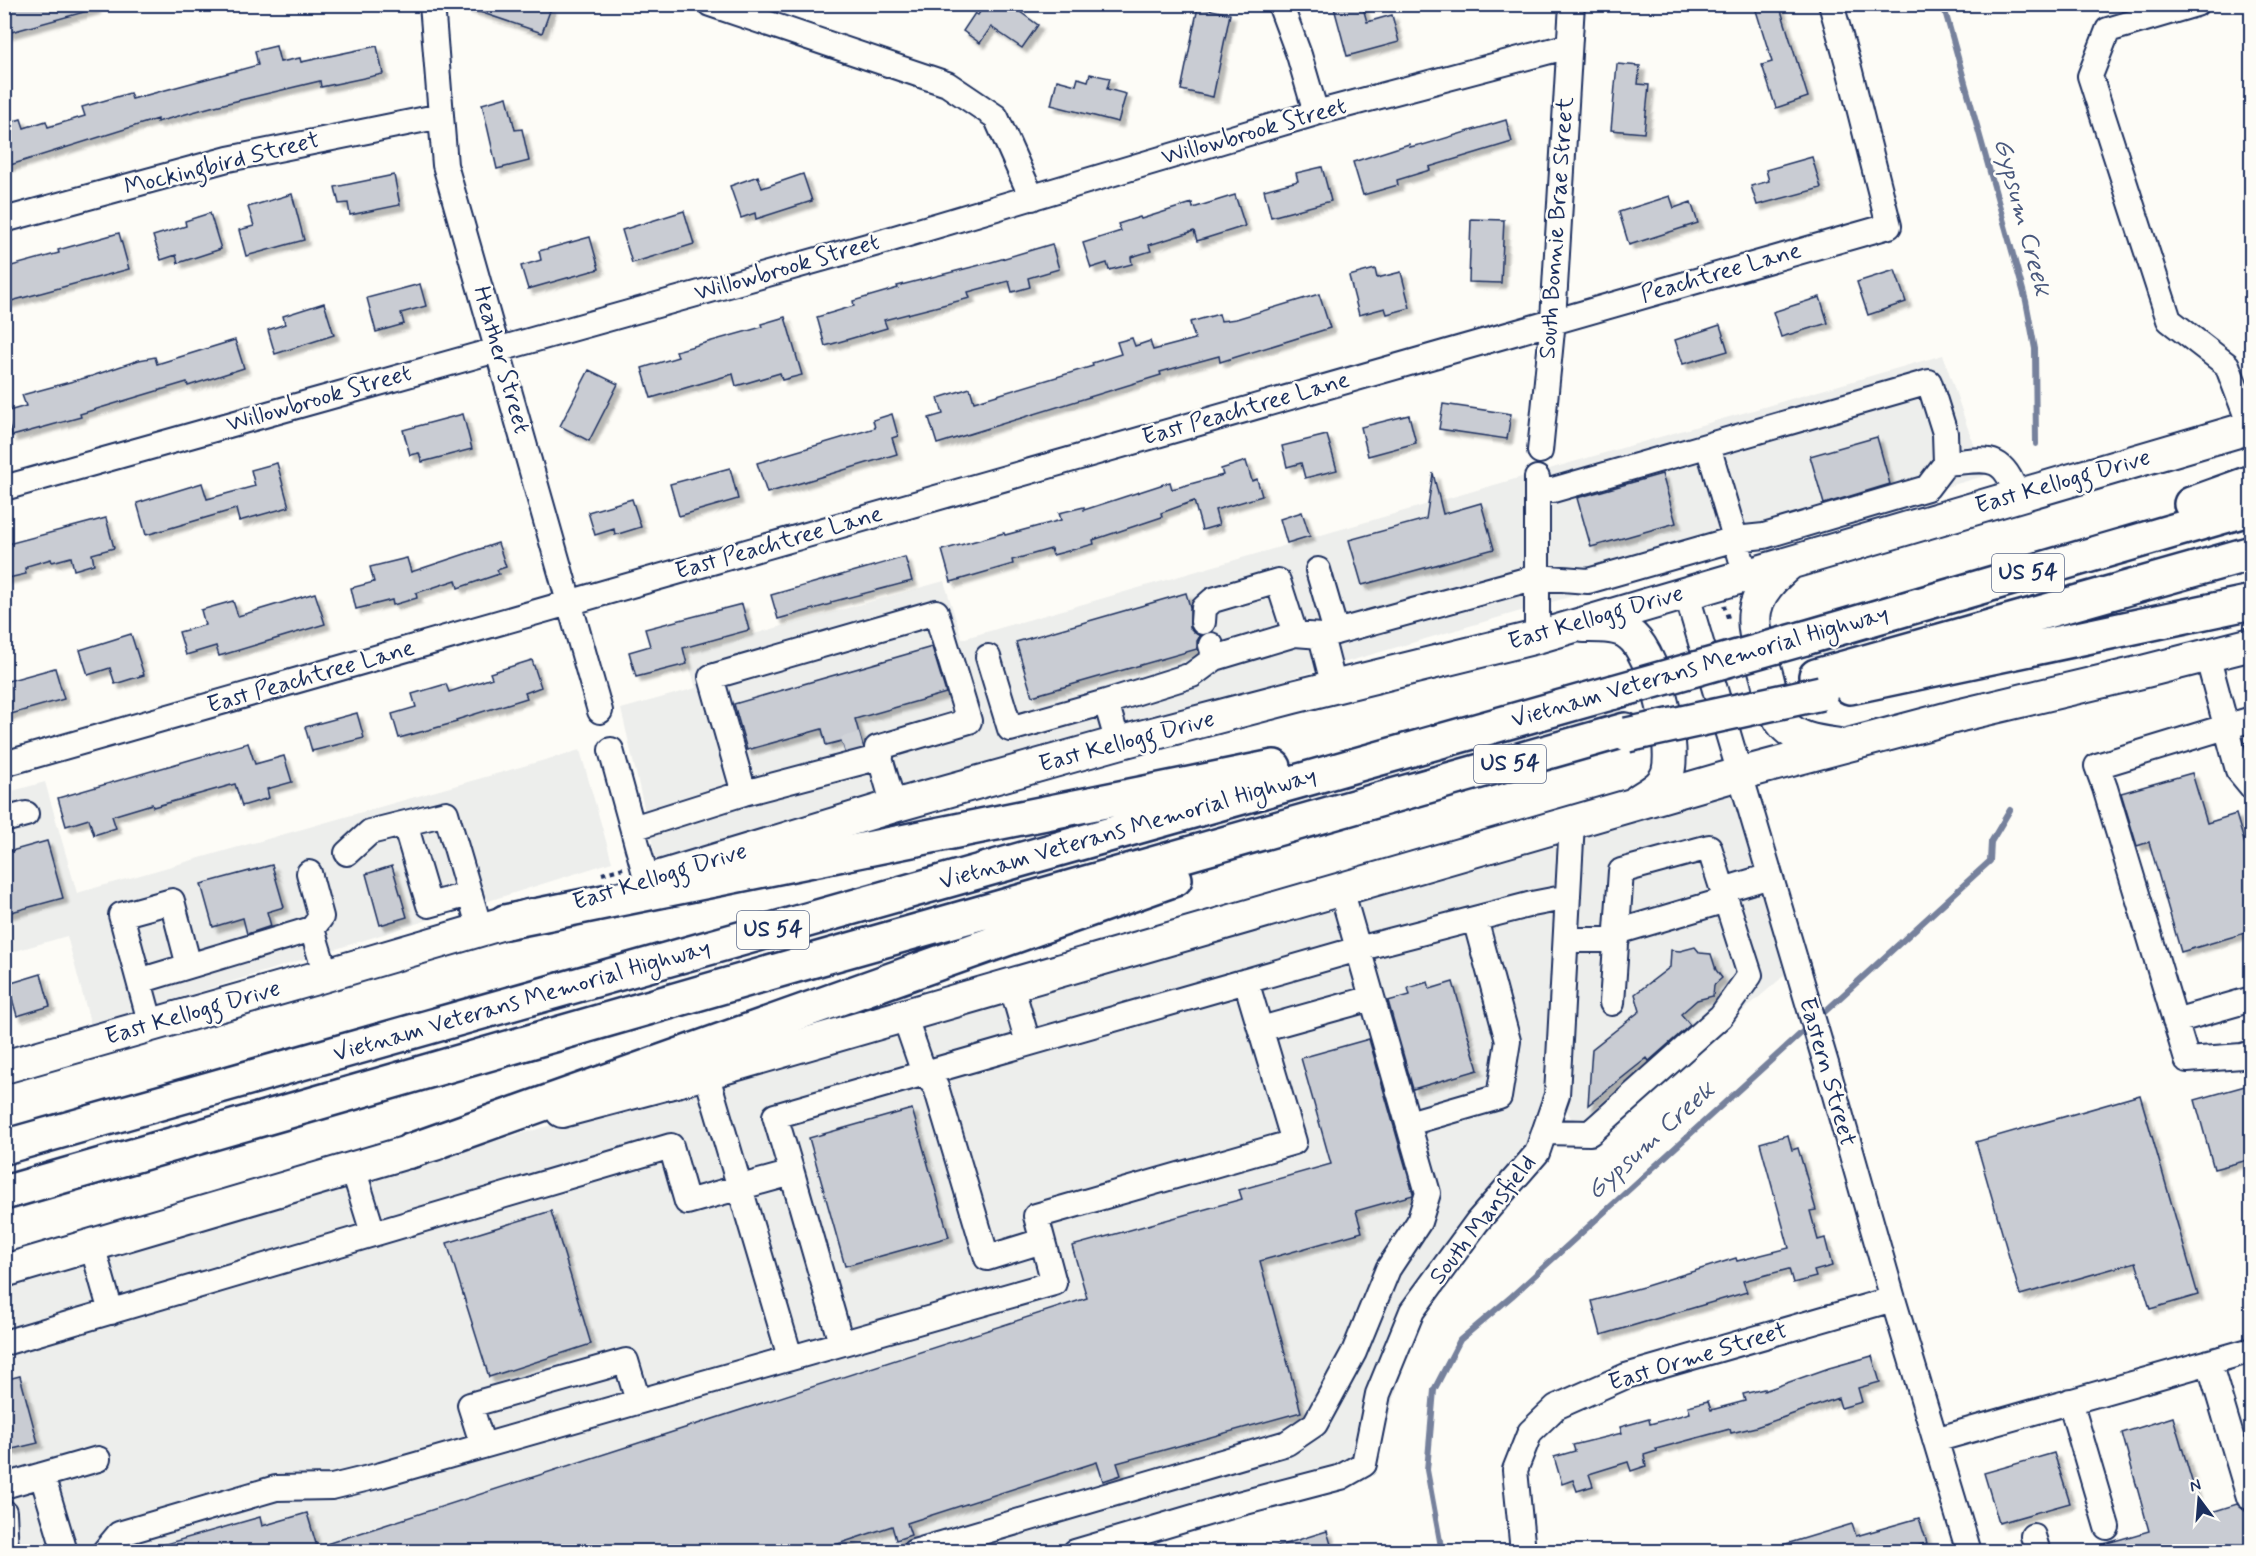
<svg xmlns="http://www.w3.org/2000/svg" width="2256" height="1556" font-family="Mynerve,sans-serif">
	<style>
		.built { fill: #edeeec }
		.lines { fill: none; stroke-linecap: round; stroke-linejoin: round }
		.stream { stroke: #76819c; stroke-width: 6 }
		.building { fill: #c9ccd3; stroke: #1b2f5e; stroke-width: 1.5; filter: url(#shadow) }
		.minor-tunnel { stroke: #d0d3d8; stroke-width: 24; stroke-dasharray: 24 12; stroke-linecap: butt }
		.minor-casing { stroke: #1b2f5e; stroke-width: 28 }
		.major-casing { stroke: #1b2f5e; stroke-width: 36 }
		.highway-casing { stroke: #1b2f5e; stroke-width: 38 }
		.path { stroke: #1b2f5e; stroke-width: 4; stroke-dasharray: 4.5 4.5; stroke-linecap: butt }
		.minor { stroke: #fdfcf7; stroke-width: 24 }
		.major { stroke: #fdfcf7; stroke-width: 32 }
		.highway { stroke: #fdfcf7; stroke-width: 33 }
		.highway-bridge-casing { stroke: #1b2f5e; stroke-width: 38; stroke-linecap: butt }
		.highway-bridge { stroke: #fdfcf7; stroke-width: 33 }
		.labels { text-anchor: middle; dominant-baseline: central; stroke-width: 5; stroke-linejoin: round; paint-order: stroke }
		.shield { fill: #fdfcf7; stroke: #5f6c8c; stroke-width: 1.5 }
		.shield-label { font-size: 22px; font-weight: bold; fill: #1b2f5e }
		.street-label { font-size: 24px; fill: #1b2f5e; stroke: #fdfcf7 }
		.water-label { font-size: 26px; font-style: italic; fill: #49587d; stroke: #fdfcf7 }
	</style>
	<defs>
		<filter id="shadow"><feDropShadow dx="5" dy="5" stdDeviation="1.5" flood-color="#0004"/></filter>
	</defs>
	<rect width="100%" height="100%" fill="#fdfcf7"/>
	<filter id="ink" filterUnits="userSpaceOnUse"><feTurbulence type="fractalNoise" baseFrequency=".0167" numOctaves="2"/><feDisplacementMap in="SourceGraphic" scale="12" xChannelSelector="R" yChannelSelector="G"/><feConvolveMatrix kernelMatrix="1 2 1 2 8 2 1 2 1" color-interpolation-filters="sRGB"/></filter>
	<g filter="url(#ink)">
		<path class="built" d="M1943,355L1984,476L1099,734L656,859L621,709L696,688L686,653L944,581L962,639Z
			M580,750L612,862L91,1026L67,936L5,954V793L45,782L77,893Z
			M1746,782L1800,962L1585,1146L1564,1104L1544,1161L1419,1319L1374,1462L1074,1551L5,1552V1282Z"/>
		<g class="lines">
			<path class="stream" d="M1943,4L2026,301L2035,349L2036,444
				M1819,1017L1990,861L1991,842L2010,810
				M1442,1552L1427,1470L1434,1390L1460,1340L1512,1296L1809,1026"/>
		</g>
		<path class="building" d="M4,4H95V9L4,34Z
			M466,4H541L551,8L542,33L465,7Z
			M985,4H1009L1038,25L1022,48L991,27L980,43L963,31L975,13L978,15Z
			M1333,4H1362L1367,22L1392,15L1399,42L1347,56Z
			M1754,4H1779L1808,97L1776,108L1762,65L1772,62Z
			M1198,7L1230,14L1213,97L1181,90Z
			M276,46L280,62L300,58L301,62L377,46L383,74L321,87L320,81L211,107L157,122V119L4,167V124L21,119L24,128L46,121L48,127L85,116L82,107L130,93L132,99L258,65L255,51Z
			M1617,64L1640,66L1638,84L1649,85L1644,133L1611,130Z
			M1090,74L1110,78L1107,89L1126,94L1118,122L1051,105L1057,80L1076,85L1078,78L1088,81Z
			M507,97L515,130L522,129L529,161L497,169L482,104Z
			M1506,120L1512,142L1429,167L1430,170L1397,180L1398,185L1363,195L1353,162L1409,144L1410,147L1422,144L1423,145Z
			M1812,157L1821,188L1757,205L1751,186L1769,181L1766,170Z
			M1322,167L1331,201L1271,217L1264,190L1298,181L1296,173Z
			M803,174L812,201L756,219L755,213L741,218L730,186L758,176L762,188Z
			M394,175L400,205L350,215L348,203L339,204L335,187Z
			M292,194L304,240L246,256L239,230L254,226L248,207Z
			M1235,195L1245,226L1197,241L1194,231L1149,245L1151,251L1131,257L1132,264L1109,270L1107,263L1091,268L1083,243L1121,231L1118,224L1140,217L1141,219L1192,203L1193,208Z
			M1670,196L1674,208L1691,202L1698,223L1629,245L1619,212Z
			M684,211L694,244L632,263L622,230Z
			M210,213L221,249L178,263L176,255L161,260L153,236L186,226L185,221Z
			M1471,219L1504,220L1501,283L1469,282Z
			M119,233L129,269L4,303V268L59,253L58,250Z
			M590,237L599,269L528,289L521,266L541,260L539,251Z
			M1052,244L1059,269L1028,278L1030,287L1012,292L1009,281L968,292L970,298L884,320L887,328L825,346L817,317L854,306L853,301L898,288L897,286L988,263Z
			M1375,269L1377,278L1401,272L1410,308L1387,314L1385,308L1359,315L1349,276Z
			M1895,270L1906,302L1868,315L1857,282Z
			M420,284L426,306L401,313L404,324L376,332L367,298Z
			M1319,294L1330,328L1220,362L1219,356L1160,372L1161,375L937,444L929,418L943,414L938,398L970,388L974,402L1093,366L1092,363L1121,354L1117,342L1132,338L1135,346L1150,341L1153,350L1195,339L1190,322L1219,314L1221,321L1236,319Z
			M1820,297L1828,323L1781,337L1773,312Z
			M324,303L334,335L275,354L268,330L285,324L283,316Z
			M785,317L802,375L782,380L780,373L736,386L733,374L651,398L642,368L678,357L676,351L762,327L761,324Z
			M1720,325L1728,351L1683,364L1675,340Z
			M235,340L244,368L188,386L187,382L80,414L81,417L12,436L5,412L26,406L22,395L92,376L139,360L155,357L157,364Z
			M589,370L618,384L589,441L560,426Z
			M1443,404L1511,414L1507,439L1439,429Z
			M463,414L472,449L422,462L419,453L410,455L403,430Z
			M892,414L898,436L892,438L897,454L767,493L757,463L875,428L873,420Z
			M1409,415L1416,443L1368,456L1361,427Z
			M1327,435L1337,470L1305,478L1301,463L1287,467L1282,446Z
			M1877,437L1890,484L1824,504L1810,456Z
			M1246,461L1252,481L1257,479L1262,496L1215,510L1219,525L1202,530L1194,501L1161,513L1162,517L1093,540L1094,544L1053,555L1051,549L1012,560L1013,564L951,582L942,550L1004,533L1005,535L1061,520L1059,513L1084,507V510L1170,482L1172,489L1223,475L1221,469Z
			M277,463L289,507L239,521L236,509L146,535L137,503L202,483L207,499L255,486L251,470Z
			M730,468L738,499L679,516L670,484Z
			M1433,473L1443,514L1481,503L1494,549L1362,585L1349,540L1426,519Z
			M1662,474L1676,523L1591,547L1577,498Z
			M632,499L641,527L615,535L614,529L595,535L588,512Z
			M1302,512L1310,536L1287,543L1280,519Z
			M106,518L114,548L92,554L94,564L74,570L71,557L52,562L51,559L27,566V568H25L26,574L4,579V545Z
			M498,543L506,567L497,570L499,574L458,588L456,580L416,593L417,598L393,605L392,600L356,609L351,588L374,582L370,567L407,558L411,572Z
			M905,557L912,581L831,602V604L778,619L771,595Z
			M315,593L325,624L219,656L216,646L186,655L179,632L205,625L201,610L233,601L238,616Z
			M1186,593L1190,607V628L1195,633L1200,636L1197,641V649L1032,696L1016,642Z
			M742,604L749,630L683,648L687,664L636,677L629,652L650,646L645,629Z
			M131,634L144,675L115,684L110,668L88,675L80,650Z
			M932,647L946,693L855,719L863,747L845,752L842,741L826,745L822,729L747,750L734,704Z
			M532,660L541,687L525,693L527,698L456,720L457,722L399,738L392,714L416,707L412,694L446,684L449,692L492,678L490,673Z
			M55,668L64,699L4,716V682Z
			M357,713L364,738L312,751L305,727Z
			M248,743L255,764L284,756L292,782L267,789L269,798L242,806L235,784L153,807L152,804L112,816L116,828L94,835L89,819L66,826L58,798Z
			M2192,773L2207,823L2236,814L2252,868V931L2181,952L2149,842L2137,846L2121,793Z
			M47,841L63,898L4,914V853Z
			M272,865L284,907L267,912L271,926L247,934L243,918L213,927L201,884Z
			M392,866L407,917L380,925L366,874Z
			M1695,947L1700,953L1711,954L1716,970L1722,978L1714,985L1713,996L1697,1000L1681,1014L1690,1025L1649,1061L1647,1058L1588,1105L1592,1049L1640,1011L1635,994L1670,967L1671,950L1680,951Z
			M41,974L50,1006L17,1016L8,984Z
			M1428,982L1430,989L1453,982L1478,1070L1413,1089L1388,1001L1410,995L1408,988Z
			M1369,1039L1413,1193V1195L1356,1211L1362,1232L1260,1261L1301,1412L1117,1463L1121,1475L1103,1481L1097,1462L907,1523L911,1535L896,1540L892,1526L835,1545L837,1551H155V1547L260,1517L262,1526L307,1513L317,1547L1087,1298L1072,1246L1242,1199L1239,1190L1331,1164L1301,1058Z
			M2252,1084V1159L2214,1169L2195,1100Z
			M2140,1095L2198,1295L2150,1309L2136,1262L2020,1295L1976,1142Z
			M912,1109L949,1237L845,1266L809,1138Z
			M1788,1135L1792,1150L1798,1148L1816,1210L1810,1211L1818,1240L1825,1238L1832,1266L1814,1271L1816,1277L1793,1283L1789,1269L1743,1281L1747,1292L1601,1335L1592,1301L1643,1287L1736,1258L1737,1261L1789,1248L1760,1143Z
			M551,1211L591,1344L489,1377L447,1243Z
			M1872,1356L1880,1382L1858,1388L1862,1402L1841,1408L1838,1398L1756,1427L1731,1433L1730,1429L1656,1449L1657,1451L1644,1455L1646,1466L1631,1471L1628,1462L1589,1474L1593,1486L1577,1491L1573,1480L1562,1484L1554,1457L1575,1451L1573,1445L1622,1433L1620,1427L1649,1419L1650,1424L1690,1413L1688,1406L1708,1401L1711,1410L1745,1401L1743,1394L1764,1389V1391L1829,1368Z
			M20,1376L38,1443L4,1451V1380Z
			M2173,1417L2202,1515L2237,1504L2245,1511H2252V1551H2091L2090,1548L2149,1531L2122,1433Z
			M2054,1453L2070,1503L1999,1523L1984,1473Z
			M1919,1518L1927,1543L1900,1551H1777L1776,1547L1852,1524L1856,1536Z
			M1327,1531L1333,1551H1273L1272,1548Z"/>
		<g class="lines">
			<path class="minor-tunnel" d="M844,749L862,744"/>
			<g class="minor-casing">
				<path id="minor" d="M432,4L445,165L600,711
					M710,4L947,84L996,117L1032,198
					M1280,4L1299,55L1316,113
					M2196,4L2108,30L2090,76L2169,320L2227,365L2251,428
					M4,220L228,159L441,116
					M1708,446L1746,575
					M1540,451L1553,320L1572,4
					M1946,463C1986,460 2003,451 2017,496
					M4,488L878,243L1316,113L1569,46
					M1318,570L1336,632
					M1686,592L1827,1067L1893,1299L1969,1552
					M1203,622L1204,608L1213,600L1278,581L1295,634L1321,636
					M1537,637V478
					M2207,655L2238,770L2252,787
					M988,657L1010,729L1106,702
					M1215,658L1295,634
					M1334,687L1321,636L1537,577L1588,581L1735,539L1764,536L1927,488L1946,463L1945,433L1929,382L1553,490H1537
					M2252,719L2097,766L2105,788L2187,1060L2242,1056L2252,1053
					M1118,743L1106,702L1192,675L1215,658L1211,645
					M611,750L647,881
					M4,764L1889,226L1848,64L1831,4
					M744,793L711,677L936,612L969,721L877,748L894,806
					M4,820L26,814
					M405,824L429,905L470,894
					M633,828L744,793L881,757
					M347,853L370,832L446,813L480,929
					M309,873L321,917L312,929
					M1723,890L1770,876
					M1617,932L1726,900
					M1566,940H1617
					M139,981L121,915L172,901L189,966
					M1011,984L1028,1043
					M904,1015L924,1073L936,1087L987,1258L1042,1241
					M2175,1021L2252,999
					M151,1025L139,981L312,929L326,975
					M1261,1029L1372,998
					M706,1073L790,1357
					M1409,1123L1499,1097L1508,1041L1475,919
					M1544,1132L1590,1133L1721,1016L1750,975L1709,847L1621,871L1612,1003
					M353,1168L373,1233
					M792,1173L841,1343
					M92,1245L111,1312
					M4,1343L671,1146L687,1202L792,1173L775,1116L1358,949L1532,904L1568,897
					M2209,1362L2249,1497
					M2070,1401L2107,1527
					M1935,1440L2252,1350
					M483,1446L470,1405L626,1361L638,1401
					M42,1475L65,1552
					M4,1486L98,1459
					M4,1512L6,1552
					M2033,1536L2038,1552
					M104,1552L119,1534L276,1488L332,1487L381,1475L1054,1283L1036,1216L1294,1142L1246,981
					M914,1552L1287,1443L1315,1424L1354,1352L1388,1269L1419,1222L1428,1193L1341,889
					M1075,1552L1238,1504L1341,1477L1364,1464L1378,1394L1412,1311L1477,1222L1537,1153L1557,1095L1572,822
					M1523,1552L1515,1470L1530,1432L1556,1407L1626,1376L1893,1299"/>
			</g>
			<g class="major-casing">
				<path id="major" d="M1790,563C1741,603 1752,623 1767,677C1771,692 1773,713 1784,725C1797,740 1820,742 1839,745
					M1584,626C1597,626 1618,625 1629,634C1654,651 1676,743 1668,772C1664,786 1651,792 1639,800
					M647,881L894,806L1118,743L1293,697L1537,637L2252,427
					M4,1067L316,978L531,915
					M562,1111L706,1073L1739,774L1961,715L2146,671L2252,644
					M4,1271L435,1144"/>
			</g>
			<g class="highway-casing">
				<path id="highway" d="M2191,504L2252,482
					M1805,638L2252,508
					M1816,676L2252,553
					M1850,687L2252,602
					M505,922L1274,767
					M4,1147L1614,692
					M410,1151L1175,879
					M4,1193L804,963L1625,730"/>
			</g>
			<path class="path" d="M1724,605L1729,621
				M602,874L623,868"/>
			<use href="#minor" class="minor"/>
			<use href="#major" class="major"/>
			<use href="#highway" class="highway"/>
			<g class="highway-bridge-casing">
				<path id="highway-bridge" d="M1614,692L1805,638
					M1627,735L1821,693"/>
			</g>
			<use href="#highway-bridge" class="highway-bridge"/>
		</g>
	</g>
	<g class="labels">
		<g class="shield">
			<rect x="1992" y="554" width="72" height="38" rx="4.5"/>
			<rect x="1474" y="745" width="72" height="38" rx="4.5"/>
			<rect x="737" y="911" width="72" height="38" rx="4.5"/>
		</g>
		<g class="shield-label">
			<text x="2028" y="573">US 54</text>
			<text x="1510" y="764">US 54</text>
			<text x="773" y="930">US 54</text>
		</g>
		<g class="street-label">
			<text transform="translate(1254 132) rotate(-16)">Willowbrook Street</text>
			<text transform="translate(222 164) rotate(-14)">Mockingbird Street</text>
			<text transform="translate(1557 228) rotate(-86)">South Bonnie Brae Street</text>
			<text transform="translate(787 268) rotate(-16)">Willowbrook Street</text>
			<text transform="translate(1721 273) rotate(-16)">Peachtree Lane</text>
			<text transform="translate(501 360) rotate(74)">Heather Street</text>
			<text transform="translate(319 399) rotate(-16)">Willowbrook Street</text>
			<text transform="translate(1246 409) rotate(-16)">East Peachtree Lane</text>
			<text transform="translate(2063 482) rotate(-16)">East Kellogg Drive</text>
			<text transform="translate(779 543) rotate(-16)">East Peachtree Lane</text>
			<text transform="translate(1596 618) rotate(-16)">East Kellogg Drive</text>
			<text transform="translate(1700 667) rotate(-16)">Vietnam Veterans Memorial Highway</text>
			<text transform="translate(311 677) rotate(-16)">East Peachtree Lane</text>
			<text transform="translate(1127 742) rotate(-15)">East Kellogg Drive</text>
			<text transform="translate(1128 829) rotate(-16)">Vietnam Veterans Memorial Highway</text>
			<text transform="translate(660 877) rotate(-17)">East Kellogg Drive</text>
			<text transform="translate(522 1001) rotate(-16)">Vietnam Veterans Memorial Highway</text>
			<text transform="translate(193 1013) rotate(-16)">East Kellogg Drive</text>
			<text transform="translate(1827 1072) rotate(74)">Eastern Street</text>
			<text transform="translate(1483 1220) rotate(-52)">South Mansfield</text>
			<text transform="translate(1698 1357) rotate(-17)">East Orme Street</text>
		</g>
		<g class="water-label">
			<text transform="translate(2022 217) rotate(75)">Gypsum Creek</text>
			<text transform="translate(1651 1141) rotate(-42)">Gypsum Creek</text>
		</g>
	</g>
	<rect width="2256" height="1556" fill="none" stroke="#fdfcf7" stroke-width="24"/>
	<rect x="12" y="12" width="2232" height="1532" fill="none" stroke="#1b2f5e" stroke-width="2" filter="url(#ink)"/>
	<g transform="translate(2199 1499) rotate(344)" stroke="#fdfcf7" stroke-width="4.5" paint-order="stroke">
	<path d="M0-4.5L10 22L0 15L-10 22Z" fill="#1b2f5e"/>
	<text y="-9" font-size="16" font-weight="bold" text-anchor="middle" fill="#1b2f5e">N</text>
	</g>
</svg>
